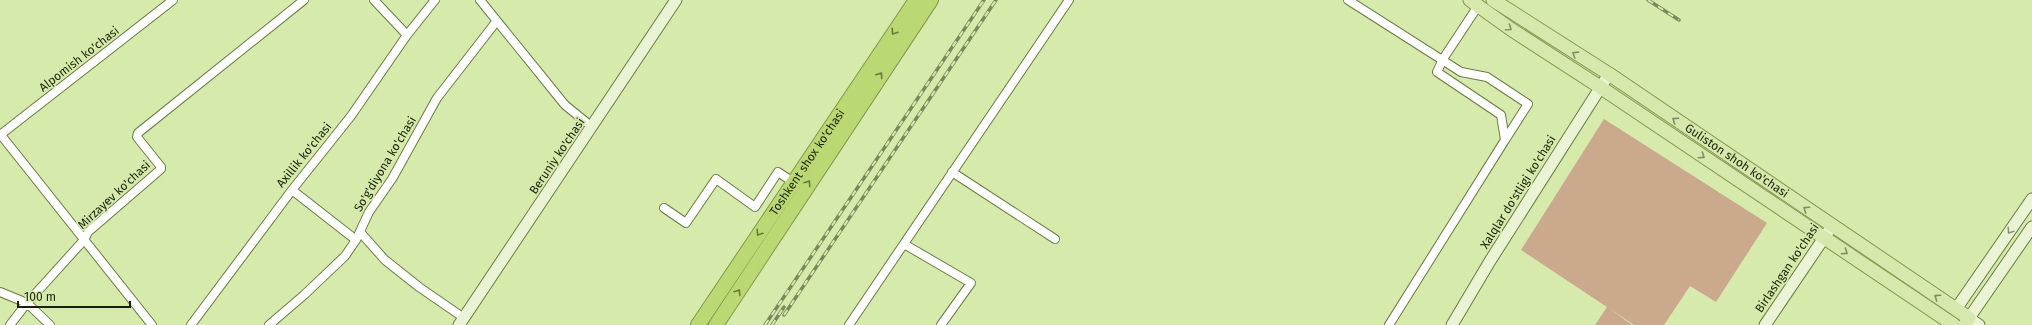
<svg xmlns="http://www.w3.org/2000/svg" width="2032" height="325" font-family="'Fira Sans',sans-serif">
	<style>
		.green { fill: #caa98c }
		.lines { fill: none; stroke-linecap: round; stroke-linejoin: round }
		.street-casing { stroke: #6a7c40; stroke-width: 10 }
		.secondary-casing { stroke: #6a7c40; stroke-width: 13 }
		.primary-casing { stroke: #82984d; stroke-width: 15 }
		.highway-casing { stroke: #82984d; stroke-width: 16 }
		.street { stroke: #fff; stroke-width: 8 }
		.secondary { stroke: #eaf4d5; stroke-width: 11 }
		.primary { stroke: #d6e8ab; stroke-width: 13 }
		.highway { stroke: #bad973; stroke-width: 14 }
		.rail-casing { stroke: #7a885b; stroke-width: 3.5 }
		.rail { stroke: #d6ebab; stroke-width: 2; stroke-dasharray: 6; stroke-linecap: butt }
		.oneway { stroke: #818e61 }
		.oneway2 { stroke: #6a7c3d }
		.oneway3 { stroke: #8c9578 }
		.labels { text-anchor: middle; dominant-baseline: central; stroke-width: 3.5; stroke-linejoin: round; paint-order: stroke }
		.street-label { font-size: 12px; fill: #192007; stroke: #d6ebab }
	</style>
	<rect width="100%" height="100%" fill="#d6ebab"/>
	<path class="green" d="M1604,119L1767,223L1716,302L1690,286L1664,325H1634L1609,308L1632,325H1595L1607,307L1521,250Z"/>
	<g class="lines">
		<g class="street-casing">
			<path id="street" d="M374,0L407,35
				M480,0L565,105L592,127
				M1348,0L1461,72L1487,77L1528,104L1505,140
				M0,135L173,0
				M1,135L152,325
				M952,172L1055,239
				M292,190L356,240
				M664,208L686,223L716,179L755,207L778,172L793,182
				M360,232L385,260L419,287L464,318
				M904,244L971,283L941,325
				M0,292L27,303L50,325
				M10,325L27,303L84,240L88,232L161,169V167L137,137L138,133L304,0
				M191,325L292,190L351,116L407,35L435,0
				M269,325L304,295L345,256L356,240L369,212L392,179L437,98L496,22
				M849,325L1069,0
				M1389,325L1505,140L1501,115L1437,72L1443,59L1478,6"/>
		</g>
		<g class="secondary-casing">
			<path id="secondary" d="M1956,309L2032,199
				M459,325L676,0
				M1452,325L1490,261L1609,74
				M1765,325L1832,226
				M1979,325L1969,318L2032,227"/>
		</g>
		<g class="primary-casing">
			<g id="primary">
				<path d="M1470,0L1512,30L1600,87L1954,325"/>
				<path id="s1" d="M1493,0L1609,74L1969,318L1965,325"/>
			</g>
		</g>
		<g class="highway-casing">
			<g id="highway">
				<path id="s2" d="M698,325L916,0"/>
				<path d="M716,325L931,0"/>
			</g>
		</g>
		<use href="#street" class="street"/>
		<use href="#secondary" class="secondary"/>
		<use href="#primary" class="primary"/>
		<use href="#highway" class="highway"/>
		<g class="rail-casing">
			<path id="rail" d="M1648,0L1679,20
				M784,315L996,0
				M765,325L984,0
				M772,325L784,307"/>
		</g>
		<use href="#rail" class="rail"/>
	</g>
	<defs><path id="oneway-chevron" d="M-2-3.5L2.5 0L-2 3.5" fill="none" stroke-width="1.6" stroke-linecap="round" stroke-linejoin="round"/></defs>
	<g class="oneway">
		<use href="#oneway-chevron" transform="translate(1509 28) rotate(35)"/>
		<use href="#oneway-chevron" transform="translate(1575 54) rotate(-148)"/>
		<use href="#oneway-chevron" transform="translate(1675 120) rotate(-146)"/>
		<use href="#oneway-chevron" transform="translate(1702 156) rotate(34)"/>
		<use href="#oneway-chevron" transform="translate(1806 209) rotate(-146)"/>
		<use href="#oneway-chevron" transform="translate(1845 252) rotate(34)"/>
		<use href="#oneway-chevron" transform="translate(1937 297) rotate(-146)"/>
	</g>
	<g class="oneway2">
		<use href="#oneway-chevron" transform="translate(894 32) rotate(124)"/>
		<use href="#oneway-chevron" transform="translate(880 75) rotate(-56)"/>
		<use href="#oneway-chevron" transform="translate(808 183) rotate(-56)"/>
		<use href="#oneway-chevron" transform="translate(759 233) rotate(124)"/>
		<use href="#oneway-chevron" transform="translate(738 292) rotate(-57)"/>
	</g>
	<use class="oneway3" href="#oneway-chevron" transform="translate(2010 231) rotate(124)"/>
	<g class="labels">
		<g class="street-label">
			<text transform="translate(79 59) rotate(-38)">Alpomish ko'chasi</text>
			<text transform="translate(304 155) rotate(-51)">Axillik ko'chasi</text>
			<text transform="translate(557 156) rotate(-56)">Beruniy ko'chasi</text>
			<text stroke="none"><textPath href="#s1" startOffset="292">Guliston shoh ko'chasi</textPath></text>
			<text stroke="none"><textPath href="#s2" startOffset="196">Toshkent shox ko'chasi</textPath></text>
			<text transform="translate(385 164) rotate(-59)">So'g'diyona ko'chasi</text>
			<text transform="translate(1518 192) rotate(-58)">Xalqlar do'stligi ko'chasi</text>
			<text transform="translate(114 195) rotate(-43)">Mirzayev ko'chasi</text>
			<text transform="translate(1787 268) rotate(-56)">Birlashgan ko'chasi</text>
		</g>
	</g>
	<path d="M18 301v6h112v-6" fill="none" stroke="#192007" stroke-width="2"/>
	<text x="24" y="301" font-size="12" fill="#192007" stroke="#d6ebab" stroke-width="3" paint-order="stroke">100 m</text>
</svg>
